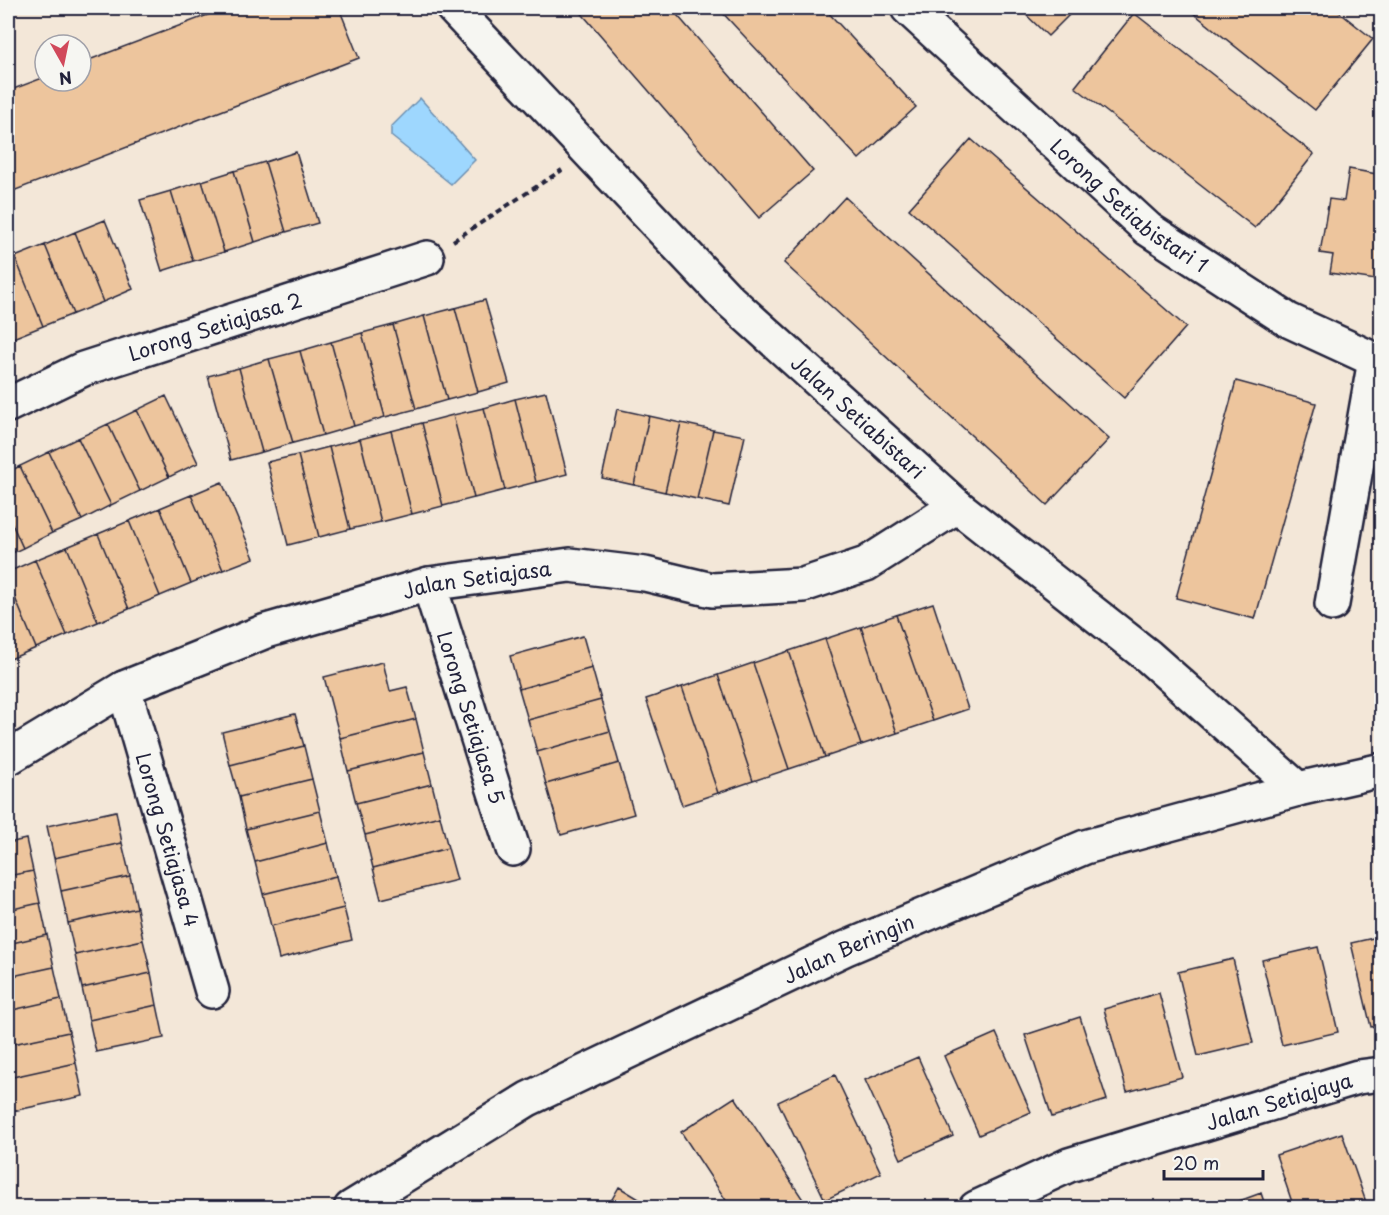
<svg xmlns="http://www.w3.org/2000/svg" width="1389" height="1215" font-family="'Playpen Sans',sans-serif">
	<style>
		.water { fill: #9ed7fe; stroke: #6c8fb0; stroke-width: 1.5 }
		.building { fill: #edc59d; stroke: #22223b; stroke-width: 1.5 }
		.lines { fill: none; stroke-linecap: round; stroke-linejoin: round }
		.minor-casing { stroke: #22223b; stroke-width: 38 }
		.path { stroke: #22223b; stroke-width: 4; stroke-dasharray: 6 4.5; stroke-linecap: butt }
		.minor { stroke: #f6f6f2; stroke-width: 33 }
		.labels { text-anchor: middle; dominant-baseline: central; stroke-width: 5; stroke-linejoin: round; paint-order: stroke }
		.street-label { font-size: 20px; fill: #22223b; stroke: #f6f6f2 }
	</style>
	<rect width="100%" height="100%" fill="#f3e7d8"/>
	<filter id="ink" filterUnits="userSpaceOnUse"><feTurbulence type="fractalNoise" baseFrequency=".0167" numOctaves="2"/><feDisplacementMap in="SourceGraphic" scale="12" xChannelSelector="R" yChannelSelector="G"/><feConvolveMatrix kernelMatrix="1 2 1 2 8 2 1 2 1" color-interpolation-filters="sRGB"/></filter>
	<g filter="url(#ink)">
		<path class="water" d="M420,98L475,160L451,184L391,136V127Z"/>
		<path class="building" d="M226,8H339L359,58L8,193V91L45,77V81H81V63Z
			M577,8H671L813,171L759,218Z
			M718,8H824L916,107L859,159Z
			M1019,8H1076L1048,36Z
			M1187,8H1334L1373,39L1315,110Z
			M1134,13L1314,154L1255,228L1075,87Z
			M971,139L1186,327L1124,398L909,209Z
			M296,152L318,223L286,232L265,162Z
			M265,162L286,232L255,242L234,171Z
			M1349,169L1382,175V281L1330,273L1333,255L1320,253L1329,199L1344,201Z
			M234,171L255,242L224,252L202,181Z
			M202,181L224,252L193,261L171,191Z
			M171,191L193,261L162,271L140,200Z
			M845,197L1109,439L1047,505L784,263Z
			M105,220L133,289L103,302L75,232Z
			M75,232L103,302L73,314L45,245Z
			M45,245L73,314L43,326L15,257Z
			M15,257L43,326L13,338L8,324V260Z
			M485,300L509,383L478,392L455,308Z
			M455,308L478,392L447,400L424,316Z
			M424,316L447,400L416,409L393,325Z
			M393,325L416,409L385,417L362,333Z
			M362,333L385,417L354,426L331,342Z
			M331,342L354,426L323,435L300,351Z
			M300,351L323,435L293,443L269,359Z
			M269,359L293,443L262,452L239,368Z
			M239,368L262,452L231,460L208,376Z
			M1236,381L1316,403L1255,619L1176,598Z
			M546,392L567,474L536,482L515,399Z
			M166,396L198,463L169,477L137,410Z
			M515,399L536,482L505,490L484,408Z
			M484,408L505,490L474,498L453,415Z
			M617,409L649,416L634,485L602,478Z
			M137,410L169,477L140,491L108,424Z
			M453,415L474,498L443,506L422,423Z
			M649,416L681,423L665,492L634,485Z
			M422,423L443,506L412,514L391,431Z
			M681,423L713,430L697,499L665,492Z
			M108,424L140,491L111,505L78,438Z
			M713,430L745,436L729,506L697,499Z
			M391,431L412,514L381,522L360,439Z
			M78,438L111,505L82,520L49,452Z
			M360,439L381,522L350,529L329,447Z
			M329,447L350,529L319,537L298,455Z
			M49,452L82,520L52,533L20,466Z
			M298,455L319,537L288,545L267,462Z
			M20,466L52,533L23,548L8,515V472Z
			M222,482L254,558L223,570L191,495Z
			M191,495L223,570L191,583L160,508Z
			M160,508L191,583L160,596L129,521Z
			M8,515L23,548L8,555Z
			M129,521L160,596L129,609L98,534Z
			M98,534L129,609L98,622L67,547Z
			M67,547L98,622L67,635L35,560Z
			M35,560L67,635L36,648L8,581V572Z
			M8,581L36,648L8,660Z
			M933,603L968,709L933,721L896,615Z
			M896,615L933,721L897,733L861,627Z
			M861,627L897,733L861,745L825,639Z
			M583,636L592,668L519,689L510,656Z
			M825,639L861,745L825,757L789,651Z
			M789,651L825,757L789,769L753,663Z
			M383,662L390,691L407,687L416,719L340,738L324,677Z
			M753,663L789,769L753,781L718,675Z
			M592,668L601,700L528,720L519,689Z
			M718,675L753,781L718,793L682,687Z
			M682,687L718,793L682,805L646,699Z
			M601,700L610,731L537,752L528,720Z
			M295,714L304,746L230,765L222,732Z
			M416,719L424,752L348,771L340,738Z
			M610,731L619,763L546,784L537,752Z
			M304,746L312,779L239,797L230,765Z
			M424,752L432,784L356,803L348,771Z
			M619,763L634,814L561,835L546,784Z
			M312,779L320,811L246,829L239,797Z
			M432,784L440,816L365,835L356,803Z
			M116,811L122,843L54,858L47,826Z
			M320,811L328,843L255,862L246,829Z
			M440,816L448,848L373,868L365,835Z
			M26,839L33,871L8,876V843Z
			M122,843L130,876L61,891L54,858Z
			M328,843L336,876L263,894L255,862Z
			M448,848L457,880L381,899L373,868Z
			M33,871L40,903L8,910V876Z
			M130,876L137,908L68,923L61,891Z
			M336,876L344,908L271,926L263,894Z
			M40,903L47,935L8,944V910Z
			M137,908L143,940L75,955L68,923Z
			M344,908L352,940L279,959L271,926Z
			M47,935L54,967L8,977V944Z
			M1382,936V1025L1371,1027L1351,943Z
			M143,940L151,973L82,988L75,955Z
			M1318,947L1338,1032L1282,1045L1262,960Z
			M1233,959L1253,1043L1198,1056L1178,972Z
			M54,967L61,999L8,1011V977Z
			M151,973L157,1005L89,1020L82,988Z
			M1159,993L1182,1077L1127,1092L1104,1009Z
			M61,999L69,1032L8,1045V1011Z
			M157,1005L164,1038L96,1052L89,1020Z
			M1080,1017L1107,1100L1052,1117L1025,1035Z
			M69,1032L76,1063L8,1078V1045Z
			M996,1033L1031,1112L979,1135L944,1056Z
			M918,1057L953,1136L901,1159L865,1080Z
			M76,1063L83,1096L8,1112V1078Z
			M835,1075L881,1173L825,1200L778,1102Z
			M735,1097L804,1201L795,1208H731L681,1132Z
			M1342,1133L1368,1208H1294L1276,1155Z
			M619,1187L654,1208H607Z
			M1261,1193L1266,1208H1220Z"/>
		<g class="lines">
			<g class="minor-casing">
				<g id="minor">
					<path id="s1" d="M453,8L728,299L957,506L1148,656L1298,789"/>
					<path id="s2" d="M908,8L1148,229L1288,320L1375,360L1382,361"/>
					<path id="s3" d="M8,405L83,369L427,258"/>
					<path id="s4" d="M429,584L513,849"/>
					<path d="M1332,604L1375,360"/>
					<path id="s5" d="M124,688L212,991"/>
					<path id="s6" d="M8,758L124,688L266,631L429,584L570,565L645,574L712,590L803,585L866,564L957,506"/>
					<path id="s7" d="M351,1208L528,1099L844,949L1085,847L1298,789L1382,770"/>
					<path id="s8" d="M976,1208L1069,1165L1358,1077L1382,1074"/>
				</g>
			</g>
			<path class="path" d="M453,241L562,170"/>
			<use href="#minor" class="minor"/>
		</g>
	</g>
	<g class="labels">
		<g class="street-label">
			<text stroke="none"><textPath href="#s2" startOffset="297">Lorong Setiabistari 1</textPath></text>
			<text stroke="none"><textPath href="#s3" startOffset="222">Lorong Setiajasa 2</textPath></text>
			<text stroke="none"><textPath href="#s1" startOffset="576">Jalan Setiabistari</textPath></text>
			<text stroke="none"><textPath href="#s6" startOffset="506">Jalan Setiajasa</textPath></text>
			<text stroke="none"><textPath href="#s4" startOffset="140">Lorong Setiajasa 5</textPath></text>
			<text stroke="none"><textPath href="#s5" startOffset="158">Lorong Setiajasa 4</textPath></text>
			<text stroke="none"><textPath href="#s7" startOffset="562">Jalan Beringin</textPath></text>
			<text stroke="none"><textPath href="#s8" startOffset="322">Jalan Setiajaya</textPath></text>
		</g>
	</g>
	<rect width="1389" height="1215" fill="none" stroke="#f6f6f2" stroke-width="30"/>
	<rect x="15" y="15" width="1359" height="1185" fill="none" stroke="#22223b" stroke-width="2" filter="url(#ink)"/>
	<g transform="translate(63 63) rotate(171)"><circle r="28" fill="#f6f6f2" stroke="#a1a1a9" stroke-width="1.5"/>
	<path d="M0-4.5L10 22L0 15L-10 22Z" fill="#d1495b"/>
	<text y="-9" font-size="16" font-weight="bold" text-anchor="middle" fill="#22223b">N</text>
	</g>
	<path d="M1164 1170v9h99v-9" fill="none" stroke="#22223b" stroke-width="3"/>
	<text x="1173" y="1170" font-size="18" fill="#22223b" stroke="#f6f6f2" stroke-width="4.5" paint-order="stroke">20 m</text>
</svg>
